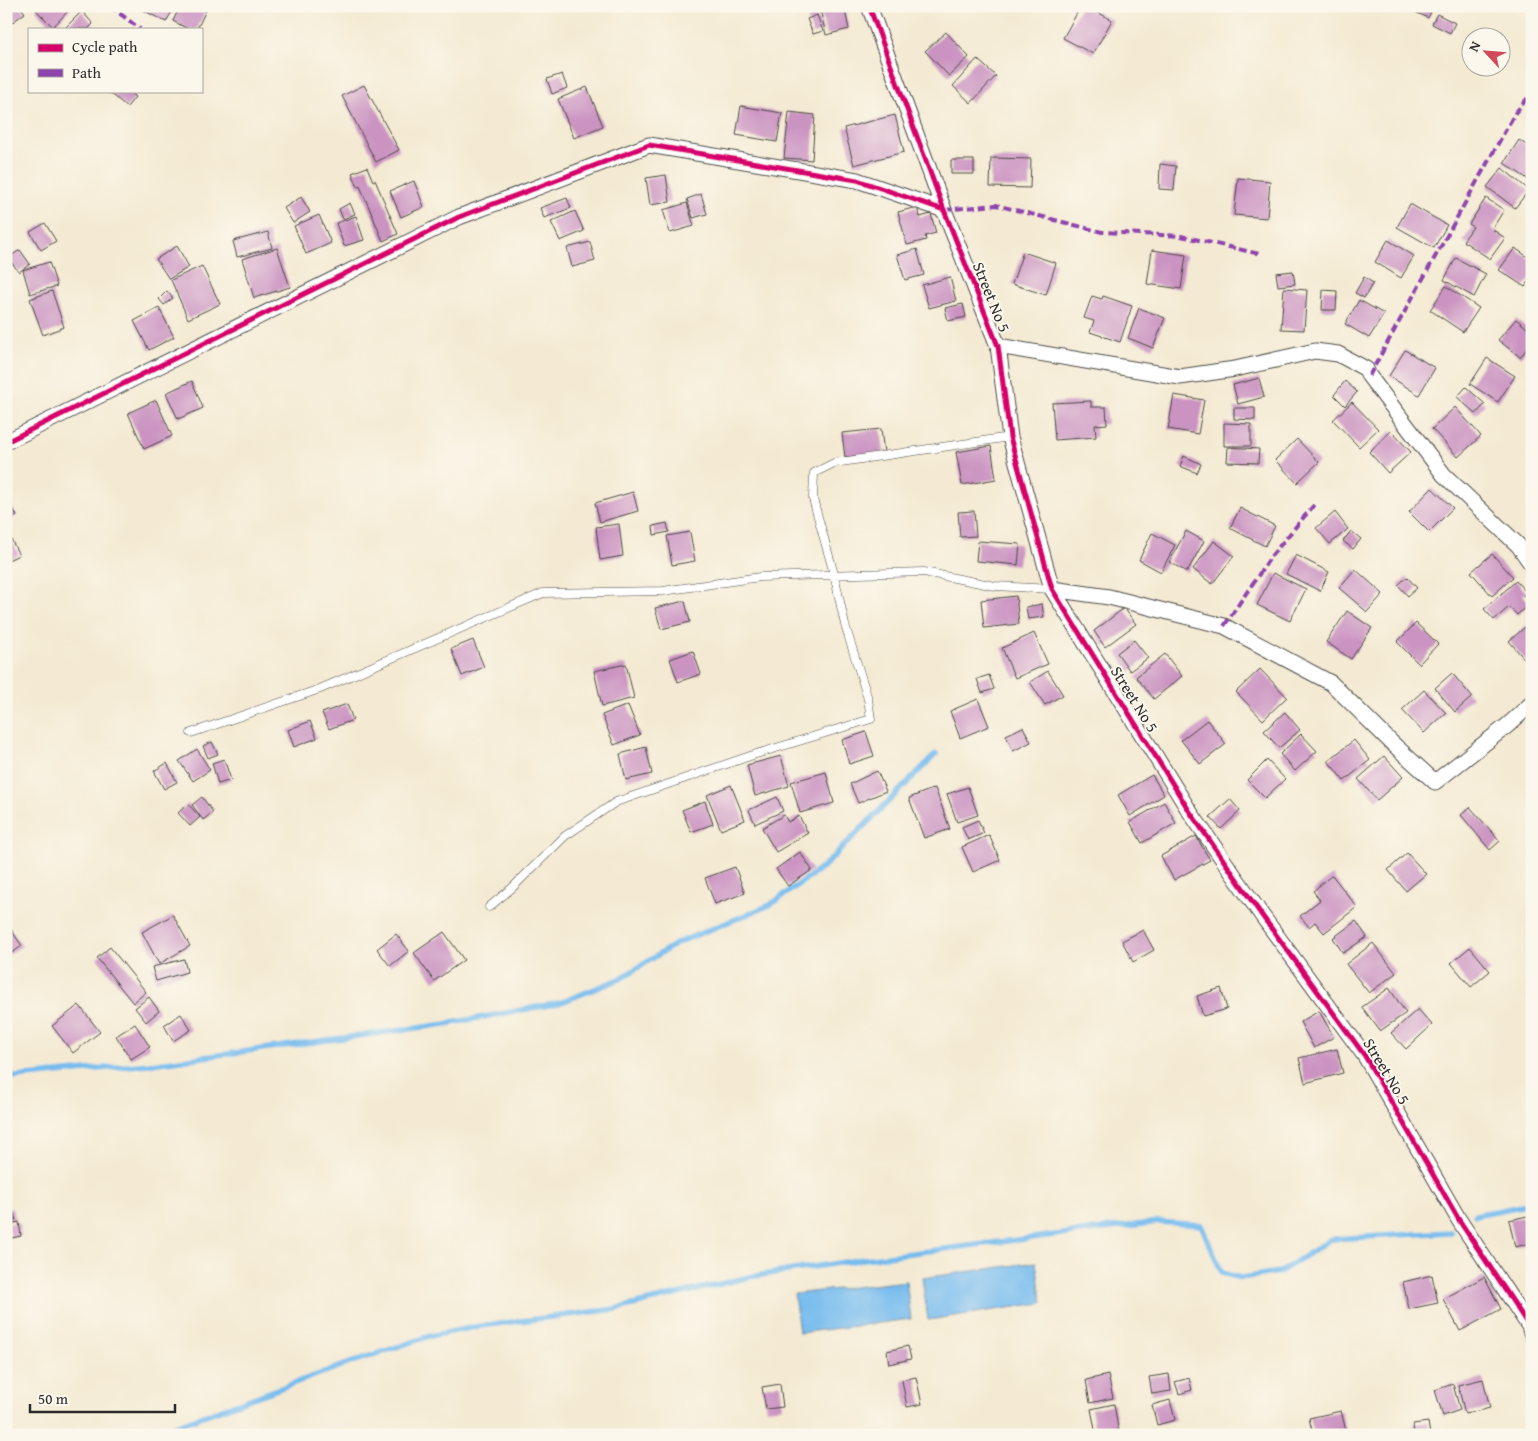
<svg xmlns="http://www.w3.org/2000/svg" width="1538" height="1441" font-family="'Gentium Book Plus',serif">
	<style>
		.water { fill: #77bcee; stroke: #51748c }
		.lines { fill: none; stroke-linecap: round; stroke-linejoin: round }
		.stream { stroke: #77bcee; stroke-width: 5.5 }
		.building { fill: #ca93c1 }
		.service-casing { stroke: #494844; stroke-width: 9 }
		.minor-casing { stroke: #494844; stroke-width: 17 }
		.service { stroke: #fff; stroke-width: 8 }
		.minor { stroke: #fff; stroke-width: 15 }
		.quiet { stroke: #8e44ad; stroke-width: 4; stroke-dasharray: 8 4; stroke-linecap: butt }
		.cycleway-casing { stroke: #fbf7ec; stroke-width: 8 }
		.cycleway { stroke: #d6006c; stroke-width: 5 }
		.labels { text-anchor: middle; dominant-baseline: central; stroke-width: 4; stroke-linejoin: round; paint-order: stroke }
		.street-label { font-size: 16px; fill: #2b2b2b; stroke: #fbf7ec }
	</style>
	<rect width="100%" height="100%" fill="#fbf7ec"/>
	<filter id="ink" filterUnits="userSpaceOnUse"><feTurbulence type="fractalNoise" baseFrequency=".02" numOctaves="2"/><feDisplacementMap in="SourceGraphic" scale="10" xChannelSelector="R" yChannelSelector="G"/><feConvolveMatrix kernelMatrix="1 2 1 2 8 2 1 2 1" color-interpolation-filters="sRGB"/></filter>
	<filter id="wash" filterUnits="userSpaceOnUse"><feTurbulence type="fractalNoise" baseFrequency=".0096" numOctaves="4" result="noise"/><feDisplacementMap in="SourceGraphic" scale="20" xChannelSelector="R" yChannelSelector="G"/><feGaussianBlur stdDeviation="1.12" result="paint"/><feColorMatrix in="noise" values="0 0 0 0 0 0 0 0 0 0 0 0 0 0 0 0 0 1.4 0 .05"/><feComposite in="paint" operator="in"/></filter>
	<g filter="url(#wash)">
		<rect width="100%" height="100%" fill="#f4ead3"/>
		<path class="water" d="M1036,1262L1042,1303L928,1320L922,1278Z
			M906,1281L911,1319L799,1333L794,1294Z"/>
		<g class="lines">
			<path class="stream" d="M6,1078L159,1063L446,1024L559,1003L620,979L677,943L770,905L823,867L936,754
				M1475,1215L1532,1204
				M150,1435L364,1358L430,1336L480,1326L616,1309L749,1277L864,1259L1159,1222L1201,1225L1222,1273L1241,1278L1280,1272L1331,1239L1451,1232"/>
		</g>
		<g id="blocks">
			<path class="building" d="M6,6H20L25,13L6,27Z
				M39,6H73L53,27L36,10Z
				M145,6H175L166,22L143,10Z
				M180,6H208L197,29H188L173,21Z
				M831,6H844L849,29L826,35L820,9Z
				M1081,6H1086L1112,20L1093,54L1063,38Z
				M1413,6H1434L1428,18L1411,10Z
				M82,11L93,24L88,29H67L66,27Z
				M1437,14L1455,23L1450,33L1432,24Z
				M817,15L823,31L813,34L807,19Z
				M946,32L969,57L949,76L925,51Z
				M977,59L996,76L971,103L953,86Z
				M562,74L567,88L552,94L547,79Z
				M364,85L399,150L376,162L342,96Z
				M587,87L603,126L574,138L558,99Z
				M108,91H128L135,97L127,107Z
				M741,106L782,113L777,142L736,135Z
				M789,112L815,115L812,160L784,158Z
				M895,115L904,152L854,165L844,128Z
				M1519,140L1532,149V182L1504,163Z
				M991,158L1031,159L1030,188L990,187Z
				M951,160H974V174H951Z
				M1160,164L1176,166L1174,190L1159,189Z
				M367,167L373,181L375,180L398,234L383,241L360,186L358,187L352,173Z
				M1502,168L1529,190L1515,208L1487,187Z
				M666,175L670,202L650,205L646,178Z
				M1238,178L1270,181L1267,218L1234,215Z
				M414,181L424,207L401,217L390,191Z
				M701,194L707,214L693,218L687,199Z
				M301,197L310,212L293,223L284,208Z
				M567,198L571,208L544,218L540,208Z
				M1486,198L1504,210L1492,229L1505,238L1490,259L1463,241L1473,227L1469,224Z
				M350,203L355,214L343,219L339,209Z
				M687,203L694,226L670,233L663,210Z
				M1410,204L1447,225L1434,248L1397,227Z
				M917,207L920,217L931,214L936,233L925,236L926,240L907,245L898,212Z
				M575,211L584,231L560,241L551,222Z
				M319,215L331,243L306,254L294,226Z
				M356,216L364,240L344,246L336,223Z
				M45,223L56,241L41,250L30,232Z
				M268,232L272,248L237,257L233,241Z
				M1388,240L1414,256L1401,278L1375,262Z
				M590,242L595,261L572,267L567,248Z
				M177,246L189,267L169,279L156,259Z
				M277,248L290,287L254,298L242,259Z
				M1515,248L1532,260V277L1525,287L1499,270Z
				M917,249L924,275L905,280L897,255Z
				M20,250L30,264L19,272L8,258Z
				M1152,250L1186,255L1181,289L1147,284Z
				M1023,252L1056,263L1046,295L1012,284Z
				M1456,258L1486,274L1474,297L1444,280Z
				M49,262L57,286L30,294L23,270Z
				M202,266L220,304L188,319L171,280Z
				M1293,271L1295,284L1278,286L1276,273Z
				M950,277L956,301L929,308L922,285Z
				M1364,277L1373,283L1364,298L1355,293Z
				M1446,286L1479,308L1463,332L1430,310Z
				M1284,288L1307,290L1304,330L1281,329Z
				M1323,290L1337,291L1336,310H1322Z
				M52,291L64,327L43,335L30,299Z
				M167,291L173,298L164,305L159,299Z
				M1092,296L1102,299L1103,296L1132,306L1120,342L1090,332L1094,321L1084,318Z
				M1359,300L1384,314L1369,338L1345,324Z
				M963,304L966,317L948,321L945,308Z
				M159,308L174,337L149,350L134,321Z
				M1139,308L1165,318L1153,348L1128,338Z
				M1516,319L1532,332V343L1520,357L1498,340Z
				M1405,350L1435,368L1419,395L1389,376Z
				M1487,358L1515,376L1498,402L1470,384Z
				M1259,378L1264,397L1238,404L1233,385Z
				M192,381L203,408L178,419L166,393Z
				M1345,381L1357,392L1345,406L1334,395Z
				M1466,387L1485,404L1476,414L1457,397Z
				M1174,395L1204,400L1198,434L1168,429Z
				M156,400L172,436L144,449L128,413Z
				M1091,401V407H1106L1107,424L1095,425L1096,437L1055,440L1052,403Z
				M1352,402L1378,429L1359,447L1333,420Z
				M1455,407L1481,436L1458,457L1432,429Z
				M1234,408H1255V420L1234,419Z
				M1224,423L1251,424V446H1224Z
				M881,429L884,453L845,457L842,433Z
				M1391,431L1411,452L1388,473L1369,452Z
				M1297,439L1319,462L1297,483L1275,460Z
				M991,446L996,479L962,485L956,452Z
				M1228,447L1259,449L1258,463L1227,462Z
				M1184,456L1201,464L1197,473L1180,466Z
				M1432,488L1453,508L1429,532L1409,512Z
				M633,492L638,511L600,522L595,503Z
				M6,496L17,516L6,521Z
				M1240,508L1275,526L1265,546L1230,528Z
				M974,511L976,536L960,537L958,512Z
				M1335,512L1348,529L1330,544L1316,528Z
				M667,523L669,532L654,535L653,526Z
				M619,524L623,556L600,560L596,527Z
				M6,529L19,555L6,561Z
				M1186,531L1204,541L1187,572L1169,562Z
				M1351,531L1361,539L1353,549L1343,541Z
				M690,532L695,561L672,565L667,536Z
				M1152,533L1175,545L1161,572L1139,560Z
				M978,541L1020,544L1018,565L976,561Z
				M1214,541L1234,556L1212,584L1193,569Z
				M1492,554L1513,577L1492,596L1471,572Z
				M1296,555L1329,572L1320,591L1286,574Z
				M1355,569L1383,594L1367,612L1339,588Z
				M1273,573L1306,589L1290,621L1257,605Z
				M1407,577L1417,588L1408,596L1398,585Z
				M1516,581L1526,592L1523,595L1530,603L1517,615L1509,607L1494,620L1484,609Z
				M1016,596L1019,624L984,628L981,600Z
				M685,601L690,622L661,629L655,608Z
				M1042,604L1044,617L1028,619L1026,607Z
				M1124,608L1136,624L1105,647L1094,631Z
				M1347,611L1372,628L1351,659L1326,642Z
				M1532,621V668L1509,641Z
				M1416,623L1438,644L1419,664L1397,642Z
				M1034,633L1048,664L1015,678L1002,648Z
				M473,640L484,667L462,676L451,649Z
				M1134,640L1148,658L1130,671L1117,653Z
				M693,651L701,674L678,682L670,659Z
				M1165,654L1182,676L1154,699L1136,677Z
				M626,664L634,698L602,706L594,671Z
				M1260,669L1287,697L1263,720L1236,692Z
				M1048,671L1063,695L1045,705L1030,682Z
				M1452,673L1472,697L1455,712L1435,688Z
				M989,675L994,689L982,693L977,679Z
				M1424,690L1446,713L1424,733L1402,710Z
				M978,699L989,726L960,738L950,711Z
				M347,704L353,720L329,729L322,713Z
				M628,705L640,735L614,745L602,715Z
				M1285,712L1300,730L1279,748L1264,731Z
				M1207,720L1226,744L1200,764L1181,740Z
				M310,721L317,738L294,747L288,730Z
				M1023,727L1031,742L1013,751L1006,735Z
				M866,732L874,756L849,764L842,740Z
				M1301,734L1317,751L1295,771L1280,754Z
				M1354,740L1370,760L1344,781L1328,761Z
				M212,742L218,754L208,758L203,746Z
				M646,747L652,774L626,780L620,754Z
				M197,749L210,770L193,781L179,761Z
				M781,756L789,786L755,796L747,765Z
				M1384,756L1403,777L1377,800L1358,779Z
				M224,759L231,780L218,784L212,763Z
				M1267,760L1285,779L1265,798L1247,780Z
				M167,763L177,782L164,789L154,771Z
				M877,771L886,791L858,803L850,784Z
				M826,772L834,803L800,813L791,782Z
				M1152,775L1164,795L1130,816L1118,795Z
				M731,785L745,820L721,830L707,795Z
				M968,787L978,815L957,822L947,794Z
				M935,788L950,829L924,838L909,798Z
				M202,797L213,812L203,820L192,805Z
				M777,797L783,811L755,824L749,810Z
				M1230,799L1240,811L1221,829L1210,817Z
				M705,801L713,824L691,832L682,810Z
				M1164,802L1176,823L1142,843L1130,822Z
				M188,804L200,817L190,826L178,813Z
				M1470,807L1500,841L1490,850L1461,815Z
				M784,815L788,822L799,816L808,833L776,852L762,828Z
				M978,820L984,833L968,840L962,827Z
				M989,835L1000,860L973,872L962,847Z
				M1196,836L1210,860L1174,880L1161,856Z
				M800,852L812,870L788,886L776,869Z
				M1407,853L1426,874L1406,891L1388,870Z
				M735,867L745,893L715,904L705,878Z
				M1332,875L1357,907L1324,933L1315,922L1309,927L1300,916L1320,900L1313,891Z
				M173,915L190,946L159,964L142,932Z
				M1356,921L1367,937L1343,953L1333,938Z
				M6,922L22,946L6,957Z
				M1143,930L1154,950L1133,962L1122,941Z
				M444,932L464,960L434,981L414,953Z
				M396,934L409,951L390,966L377,949Z
				M1373,943L1396,973L1369,993L1346,964Z
				M110,947L146,992L133,1003L97,958Z
				M1470,947L1490,971L1471,987L1451,963Z
				M184,959L187,972L156,981L152,967Z
				M1221,988L1227,1009L1203,1016L1197,996Z
				M1389,988L1406,1013L1380,1031L1362,1007Z
				M149,997L159,1011L146,1022L135,1008Z
				M79,1005L100,1032L73,1053L52,1026Z
				M1418,1009L1432,1025L1406,1049L1391,1033Z
				M1319,1011L1334,1037L1314,1048L1300,1022Z
				M181,1014L191,1030L173,1041L164,1025Z
				M135,1024L150,1047L131,1059L116,1036Z
				M1337,1049L1343,1073L1305,1083L1299,1058Z
				M12,1208L16,1220L6,1222V1209Z
				M1532,1215V1243L1515,1247L1509,1220Z
				M19,1222L21,1236L11,1238L8,1224Z
				M1432,1275L1438,1303L1409,1309L1403,1282Z
				M1484,1277L1501,1309L1460,1331L1443,1299Z
				M908,1346L911,1359L889,1364L887,1351Z
				M1169,1374L1171,1391L1152,1394L1149,1377Z
				M1108,1375L1113,1398L1090,1403L1086,1380Z
				M916,1377L922,1404L907,1407L902,1380Z
				M1189,1378L1192,1390L1179,1394L1175,1382Z
				M1483,1379L1490,1408L1465,1414L1458,1385Z
				M780,1384L783,1407L766,1409L762,1387Z
				M1453,1384L1460,1410L1443,1416L1435,1390Z
				M1170,1400L1175,1420L1157,1425L1152,1405Z
				M1114,1404L1119,1434L1096,1435L1091,1409Z
				M1341,1411L1347,1435H1313L1309,1418Z
				M1428,1422L1430,1435H1414L1413,1424Z"/>
		</g>
	</g>
	<g filter="url(#ink)">
		<use href="#blocks" fill-opacity="0" stroke="#494844" stroke-width="1"/>
		<g class="lines">
			<g class="service-casing">
				<path id="service" d="M191,733L320,689L543,593L663,591L760,577L924,572L995,586L1052,589
					M489,907L512,888L565,836L616,802L753,755L871,719L868,699L845,625L834,574L813,499L814,473L834,463L1010,437"/>
			</g>
			<g class="minor-casing">
				<path id="minor" d="M869,6L944,210L998,346L1010,437L1052,589L1190,812L1263,917L1365,1056L1459,1220L1529,1326L1532,1335
					M998,346L1180,377L1235,369L1315,351L1338,354L1366,369L1369,376L1444,475L1518,545L1532,565
					M6,442L459,217L649,145L857,180L944,210
					M1052,589L1109,597L1224,626L1331,683L1392,743L1435,782L1508,725L1532,703"/>
			</g>
			<use href="#service" class="service"/>
			<use href="#minor" class="minor"/>
			<path class="quiet" d="M110,6L140,29
				M944,210L996,205L1102,232L1181,236L1260,254
				M1369,376L1515,113L1532,93
				M1224,626L1272,555L1314,505"/>
			<g class="cycleway-casing">
				<path id="cycleway" d="M869,6L944,210L998,346L1010,437L1052,589L1190,812L1263,917L1365,1056L1459,1220L1529,1326L1532,1335
					M6,442L459,217L649,145L857,180L944,210"/>
			</g>
			<use href="#cycleway" class="cycleway"/>
		</g>
	</g>
	<g class="labels">
		<g class="street-label">
			<text transform="translate(992 297) rotate(68)">Street No 5</text>
			<text transform="translate(1135 699) rotate(58)">Street No 5</text>
			<text transform="translate(1387 1071) rotate(59)">Street No 5</text>
		</g>
	</g>
	<rect width="1538" height="1441" fill="none" stroke="#fbf7ec" stroke-width="25"/>
	<rect x="28" y="28" width="175" height="65" fill="#fbf7ec" stroke="#a8a59f"/>
	<rect x="38" y="44" width="25" height="8" fill="#d6006c" stroke="#a8a59f"/>
	<text x="72" y="52" font-size="15" fill="#2b2b2b">Cycle path</text>
	<rect x="38" y="69" width="25" height="8" fill="#8e44ad" stroke="#a8a59f"/>
	<text x="72" y="78" font-size="15" fill="#2b2b2b">Path</text>
	<g transform="translate(1486 52) rotate(296)"><circle r="24" fill="#fbf7ec" stroke="#a8a59f"/>
	<path d="M0-4L9 19L0 12L-9 19Z" fill="#d1495b"/>
	<text y="-8" font-size="14" font-weight="bold" text-anchor="middle" fill="#2b2b2b">N</text>
	</g>
	<path d="M30 1404v8h145v-8" fill="none" stroke="#2b2b2b" stroke-width="2.5"/>
	<text x="38" y="1404" font-size="15" fill="#2b2b2b" stroke="#fbf7ec" stroke-width="4" paint-order="stroke">50 m</text>
</svg>
